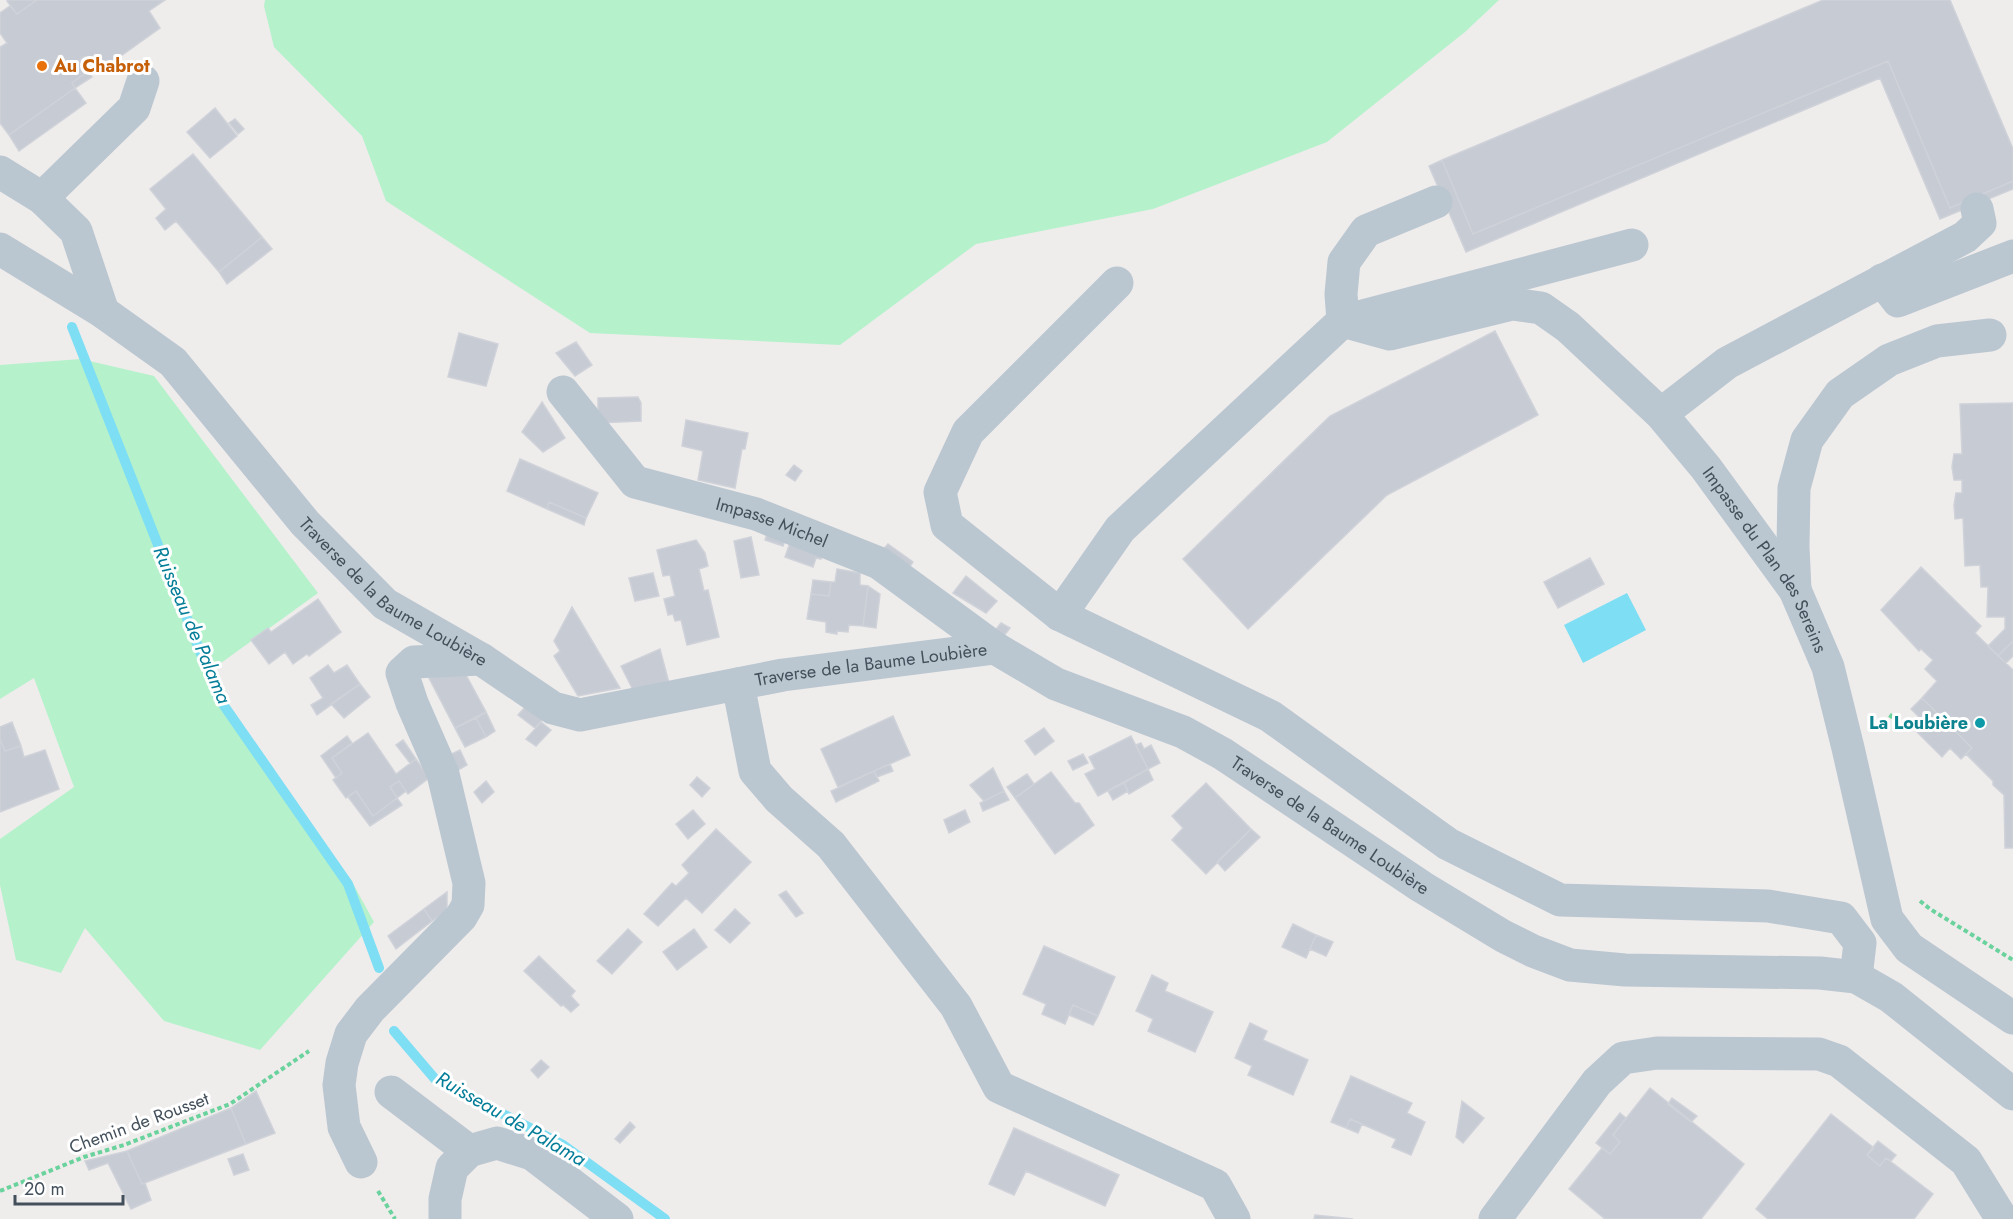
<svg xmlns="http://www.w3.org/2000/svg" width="2013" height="1219" font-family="Jost,sans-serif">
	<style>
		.green { fill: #b5f2cb }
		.water { fill: #7edef3 }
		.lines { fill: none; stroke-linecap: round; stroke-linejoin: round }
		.stream { stroke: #7edef3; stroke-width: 10 }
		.building { fill: #c7cbd3; stroke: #cfd2d9; stroke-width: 1.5 }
		.path { stroke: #6ad29c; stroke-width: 4; stroke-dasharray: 4.5 3; stroke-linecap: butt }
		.minor { stroke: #bbc7d0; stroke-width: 33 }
		.food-dot { fill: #e8710a; stroke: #fff; stroke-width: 2 }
		.culture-dot { fill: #0f9aa8; stroke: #fff; stroke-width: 2 }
		.labels { text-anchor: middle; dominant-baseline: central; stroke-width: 6; stroke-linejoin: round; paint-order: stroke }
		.food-label { font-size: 18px; font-weight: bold; fill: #c56008; stroke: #fff; text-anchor: start }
		.street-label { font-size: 18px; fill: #43505b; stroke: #fff }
		.culture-label { font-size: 18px; font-weight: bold; fill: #0d838f; stroke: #fff; text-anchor: end }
		.water-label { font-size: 20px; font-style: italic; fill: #037d98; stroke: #fff }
	</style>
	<rect width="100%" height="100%" fill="#efecec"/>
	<path class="green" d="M265,0H1499L1465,32L1327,142L1153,209L976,244L840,345L590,333L386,201L362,136L274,47L264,6Z
		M81,359L154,376L318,593L214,668L221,698L258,759L351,880L374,922L260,1050L164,1021L85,928L61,973L16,960L0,885V839L74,787L34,678L0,699V365Z"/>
	<path class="water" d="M1627,593L1646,630L1583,663L1564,625Z"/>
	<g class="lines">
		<path class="stream" d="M72,327L218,697L348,884L379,968
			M394,1031L435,1079L563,1145L665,1219"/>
	</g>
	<path class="building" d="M9,0H37L17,14L7,1Z
		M37,0H165L149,11L160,28L97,73L85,56L80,60L88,71L72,83L75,88L9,135L0,123V47L7,43L0,33V13L10,6L17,14Z
		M1823,0H1950L2013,149V181L1950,208L1888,61L1473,234L1442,160Z
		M1888,61L1950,208L2013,181V189L1940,219L1880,78L1466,252L1429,166L1442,160L1473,234Z
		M88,71L92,77L75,88L72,83Z
		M75,88L86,103L19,151L9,135Z
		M215,108L237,136L210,158L187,132Z
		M235,119L244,129L238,134L229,123Z
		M193,154L262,237L219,272L176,221L165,230L156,218L166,209L150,189Z
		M262,237L272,249L227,284L219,272Z
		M1495,331L1538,415L1387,495L1248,629L1183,559L1330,416Z
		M459,333L498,344L486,386L448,377Z
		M576,342L592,365L575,376L556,353Z
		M638,397L641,403V421L598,423V398Z
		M542,402L565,438L543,452L522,432Z
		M2013,403V641L1998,656L1988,646L2005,629V617H1987L1988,587H1981L1980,565L1965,566L1963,518L1955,519L1954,505L1956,493H1962V480H1954L1952,467L1954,454H1962L1960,404Z
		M686,420L748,433L745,449H742L735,488L698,480L703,451L682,446Z
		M520,459L598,493L586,518L549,502L547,509L507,491Z
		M794,465L802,471L795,481L786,475Z
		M549,502L586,518L584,525L547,509Z
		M768,531L786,537L783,546L765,540Z
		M751,537L759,575L741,578L734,541Z
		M696,540L705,553L708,566L699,569L704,591L708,590L719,637L687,645L681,620L675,621L673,614L668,615L664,599L675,596L670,575L663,576L657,550Z
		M791,540L822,553L821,559L816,558L813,567L785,557Z
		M888,544L913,562L906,572L879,554Z
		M1590,558L1604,584L1558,608L1544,582Z
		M1921,567L1981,626L1975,633L2013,670V848H2005L2004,795L1993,785V781L1966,754L1972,748L1922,698L1937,681L1925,669L1933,660L1921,649L1919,651L1881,610Z
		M837,569L860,573V585L868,586L863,626L849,625L848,632L837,631V634L826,632V622L807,619L811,594L829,596L831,582H835Z
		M653,573L659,596L635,601L629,578Z
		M966,576L997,601L986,613L953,593Z
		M813,580L831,582L829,596L811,594Z
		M868,586L880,594L876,628L863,626Z
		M318,599L341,632L309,656L307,654L293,664L285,652L269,664L251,640L268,628L271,632Z
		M572,607L620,688L578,696L554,656L560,651L554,641Z
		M1001,623L1010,628L1003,637L994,632Z
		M2013,641V656L2006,663L1998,656Z
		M660,649L669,683L633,690L621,666Z
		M328,665L334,673L347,665L360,684L317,715L311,705L323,698L310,678Z
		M438,674L466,675L486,712L455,728L429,678Z
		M360,684L370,697L344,718L331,704Z
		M1922,698L1972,748L1961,759L1950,748L1942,757L1916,731L1924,722L1911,709Z
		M528,704L544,718L535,728L518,715Z
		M486,712L495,731L486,737L476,718Z
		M893,716L910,755L838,787L821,749Z
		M476,718L486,737L465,747L455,728Z
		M12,722L21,746L5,751L0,739V727Z
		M541,722L551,730L536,746L526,739Z
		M1044,728L1054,741L1035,755L1025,741Z
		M368,733L396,774L416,759L429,778L408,794L399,781L390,787L397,798L373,816L356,791L346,798L333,780L342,773L332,758Z
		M347,736L352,743L332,758L342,773L336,778L321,756Z
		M1131,736L1148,769L1098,796L1085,774L1095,769L1089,757Z
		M0,739L5,751L21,746L24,757L45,750L59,789L0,812Z
		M403,740L416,759L410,763L396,745Z
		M1141,743L1144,749L1151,745L1160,763L1148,769L1136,745Z
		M460,750L467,765L455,772L447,756Z
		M1083,754L1088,763L1073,770L1068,761Z
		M890,764L893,771L877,777L874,771Z
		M993,768L1004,791L984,801L970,785Z
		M1148,769L1153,780L1129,794L1124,783Z
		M874,771L879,781L836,802L831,791Z
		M1051,772L1075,803H1079L1094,825L1055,854L1015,798Z
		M1027,774L1034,784L1015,798L1007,787Z
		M697,777L710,788L702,797L690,785Z
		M399,781L406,791L397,798L390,787Z
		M486,781L494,792L482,803L474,792Z
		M1124,783L1128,791L1113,800L1108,791Z
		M1206,783L1251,829L1206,874L1172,840L1183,828L1172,816Z
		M356,791L373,816L397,798L402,805L370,826L348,797Z
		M1004,791L1009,800L983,811L980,803Z
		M693,810L705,824L688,839L676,824Z
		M965,810L970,822L949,833L944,820Z
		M716,829L751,862L702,913L686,898L658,926L644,914L672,883L676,886L689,873L682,865Z
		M1251,829L1260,837L1225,871L1217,862Z
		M786,891L803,913L796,917L779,895Z
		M447,892V911L432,921L424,909Z
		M424,909L432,921L396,949L388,936Z
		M735,909L750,923L730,943L715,930Z
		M1293,924L1316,935L1306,958L1282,947Z
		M628,929L642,942L612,974L597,961Z
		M694,929L707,947L677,970L663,952Z
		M1316,935L1333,942L1326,956L1310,949Z
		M1044,946L1115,977L1098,1016L1073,1005L1065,1024L1042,1014L1046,1004L1023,994Z
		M539,956L575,991L571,996L579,1005L571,1012L563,1005L561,1006L524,971Z
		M1152,975L1168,983L1165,991L1213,1012L1195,1052L1148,1031L1153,1019L1136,1011Z
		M1073,1005L1098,1016L1093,1025L1069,1015Z
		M1250,1023L1267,1031L1263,1040L1308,1060L1293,1095L1248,1075L1252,1066L1235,1058Z
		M541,1060L549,1067L538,1078L531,1070Z
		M1351,1076L1412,1103L1407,1113L1425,1122L1411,1155L1392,1147L1396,1139L1350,1119L1346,1128L1331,1122Z
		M1650,1088L1744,1164L1701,1219H1605L1569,1189L1602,1148L1610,1154L1620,1142L1613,1135Z
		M256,1091L275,1133L246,1144L231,1108Z
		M1672,1098L1697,1116L1691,1122L1668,1104Z
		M1462,1101L1484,1118L1463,1143L1456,1137Z
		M231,1108L246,1144L142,1184L127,1151Z
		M1620,1113L1626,1118L1613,1135L1620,1142L1610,1154L1596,1143Z
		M1831,1114L1874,1148L1867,1155L1880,1166L1886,1158L1933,1194L1914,1219H1768L1756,1209Z
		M1350,1119L1362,1124L1358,1133L1346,1128Z
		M630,1122L635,1127L620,1143L615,1139Z
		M1014,1128L1119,1175L1105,1206L1026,1171L1014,1195L989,1184Z
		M1878,1141L1896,1155L1891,1161L1886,1158L1880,1166L1867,1155Z
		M127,1151L142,1184L145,1183L151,1200L131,1209L108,1163L89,1170L85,1161Z
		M243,1154L249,1170L234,1175L228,1159Z
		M1315,1215L1353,1219H1314Z"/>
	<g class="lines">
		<path class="path" d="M1881,730L1894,712
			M1920,901L1930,909L2013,960
			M0,1191L84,1157L124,1145L230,1104L309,1051
			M378,1191L395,1219"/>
		<g class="minor">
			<path d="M0,172L42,198L76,231L103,312"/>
			<path d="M42,198L134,108L143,81"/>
			<path id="s1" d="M0,249L103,312L173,362L305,523L385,604L481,659L553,708L580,715L783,675L995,648L1056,684L1183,732L1223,754L1422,887L1503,936L1533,951L1570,965L1625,970L1820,973L1856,977L1891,997L2013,1094"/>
			<path d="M1882,280L1898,301L2013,256"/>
			<path d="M1117,283L968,432L940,492L947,525L1060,615L1270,716L1448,844L1560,900L1768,906L1841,918L1860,943L1856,977"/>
			<path id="s2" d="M1343,321L1390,334L1512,304L1541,308L1568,327L1661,414L1706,468L1795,590L1828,667L1848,748L1887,919L1909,948L2013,1018"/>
			<path d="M1344,321L1632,245"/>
			<path id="s3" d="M563,392L635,482L756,514L879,563L995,648"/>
			<path d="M1661,414L1727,363L1965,237L1980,223L1977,209"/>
			<path d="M1795,590L1793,547L1794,488L1807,440L1840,394L1889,360L1937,341L1990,335"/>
			<path d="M1060,615L1120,529L1343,321L1341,294L1344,262L1366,231L1436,202"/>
			<path d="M738,684L755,771L779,799L831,845L956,1006L999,1087L1215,1185L1234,1219"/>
			<path d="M391,1092L469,1151"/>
			<path d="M361,1162L344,1127L339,1085L342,1063L351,1034L370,1009L461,917L468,905L469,883L443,774L412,703L402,673L414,662L481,659"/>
			<path d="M445,1219V1199L452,1168L469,1151L497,1143L532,1154L617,1219"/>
			<path d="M1495,1219L1597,1082L1623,1058L1657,1053L1819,1054L1839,1061L1966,1161L2002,1219"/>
		</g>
	</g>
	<circle class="food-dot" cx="42" cy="66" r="6"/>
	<circle class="culture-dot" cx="1980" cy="723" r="6"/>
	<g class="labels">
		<g class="food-label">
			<text x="54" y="66">Au Chabrot</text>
		</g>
		<g class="street-label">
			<text stroke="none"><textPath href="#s3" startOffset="258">Impasse Michel</textPath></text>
			<text stroke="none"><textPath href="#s2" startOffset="544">Impasse du Plan des Sereins</textPath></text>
			<text stroke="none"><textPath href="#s1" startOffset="528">Traverse de la Baume Loubière</textPath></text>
			<text stroke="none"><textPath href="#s1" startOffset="1050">Traverse de la Baume Loubière</textPath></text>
			<text stroke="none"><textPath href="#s1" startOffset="1556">Traverse de la Baume Loubière</textPath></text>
			<text transform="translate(139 1123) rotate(-20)">Chemin de Rousset</text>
		</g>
		<g class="culture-label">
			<text x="1968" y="723">La Loubière</text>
		</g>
		<g class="water-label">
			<text transform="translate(192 625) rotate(67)">Ruisseau de Palama</text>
			<text transform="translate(511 1119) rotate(30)">Ruisseau de Palama</text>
		</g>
	</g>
	<path d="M15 1195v9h108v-9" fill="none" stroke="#43505b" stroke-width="3"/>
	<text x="24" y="1195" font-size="18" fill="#43505b" stroke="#ffffff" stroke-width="4.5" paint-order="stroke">20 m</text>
</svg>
